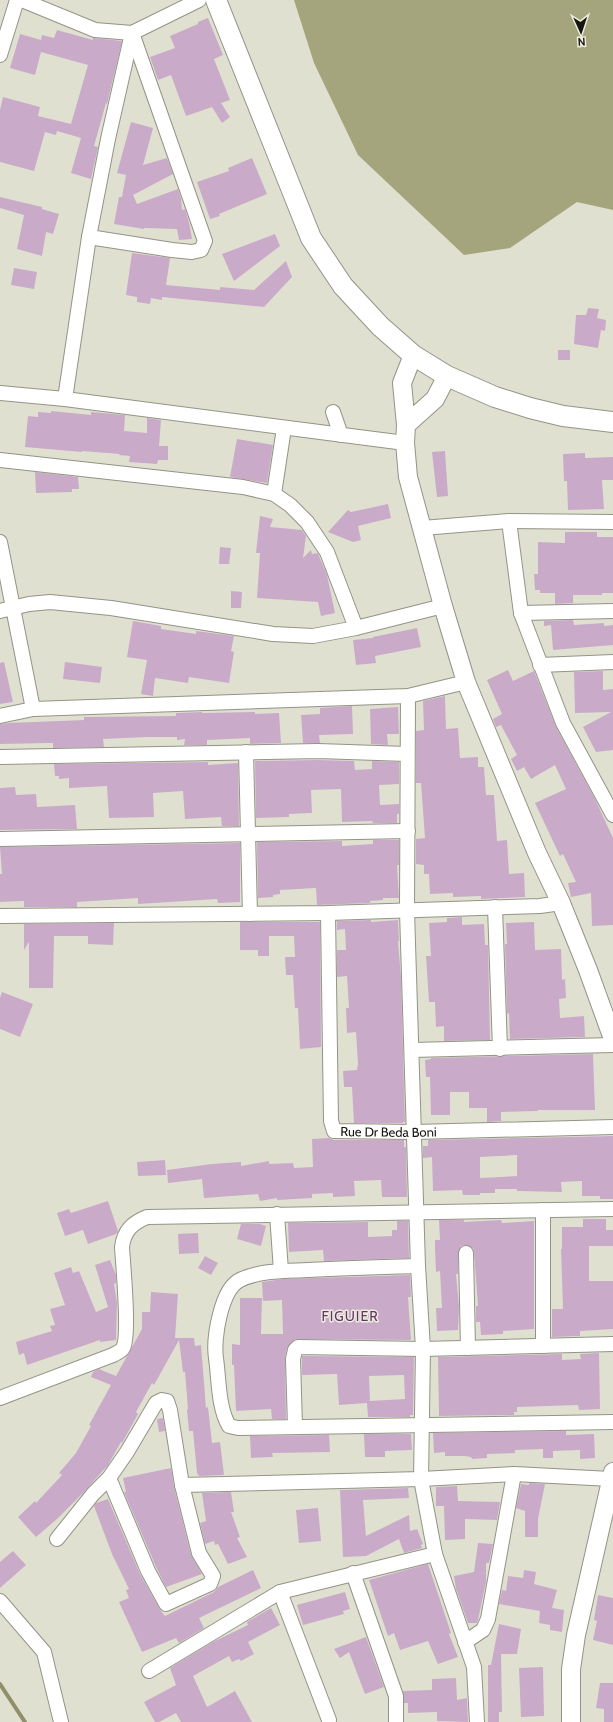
<svg xmlns="http://www.w3.org/2000/svg" width="613" height="1722" font-family="Cabin,sans-serif">
	<style>
		.forest { fill: #a5a57d }
		.lines { fill: none; stroke-linecap: round; stroke-linejoin: round }
		.stream { stroke: #908f69; stroke-width: 4 }
		.building { fill: #c9abc9; fill-rule: evenodd }
		.minor-casing { stroke: #939486; stroke-width: 16 }
		.tertiary-casing { stroke: #939486; stroke-width: 20 }
		.secondary-casing { stroke: #939486; stroke-width: 22 }
		.minor { stroke: #fff; stroke-width: 14 }
		.tertiary { stroke: #fff; stroke-width: 18 }
		.secondary { stroke: #fff; stroke-width: 20 }
		.labels { text-anchor: middle; dominant-baseline: central; stroke-width: 3; stroke-linejoin: round; paint-order: stroke }
		.street-label { font-size: 13px; fill: #161611; stroke: #ededde }
		.neighbourhood-label { font-size: 14px; letter-spacing: 1px; fill: #643366; stroke: #ededde }
	</style>
	<rect width="100%" height="100%" fill="#e0e0d1"/>
	<path class="forest" d="M294,0H613V210L577,202L510,248L464,255L358,155L314,63Z"/>
	<g class="lines">
		<path class="stream" d="M0,1684L25,1722"/>
	</g>
	<path class="building" d="M208,18L223,55L214,59L230,100L221,103L230,117L222,123L212,107L186,116L171,75L158,80L150,57L175,48L170,36L198,24V22Z
		M57,30L93,40V38L122,41L107,104L106,103L94,146L98,147L91,179L71,173L81,138L57,131L56,135L45,132L34,171L0,162V110L3,97L40,107L38,116L71,124L88,65L41,52L35,75L10,68L20,34L41,40L42,35L54,38Z
		M131,122L153,128L143,165L167,158L173,174L133,195L137,204L178,189L181,198L182,210L185,209L189,222L192,239L179,240L177,229L144,228V229L114,224L119,197H122L126,175L117,173Z
		M252,158L267,194L219,214L220,216L210,219L197,182L229,171L228,168Z
		M0,197L42,207V209L59,214L53,234L46,232L42,256L17,249L24,215L0,208Z
		M275,234L280,246L234,281L222,254Z
		M132,253L170,258L166,285L220,290V287L254,290L286,261L292,277L264,307L162,297V300L151,298L150,304L137,302V297L126,295Z
		M14,268L37,272L34,289L11,285Z
		M588,308L599,309L597,318L606,320L605,331L601,330L598,348L574,344L576,315H586Z
		M558,350H570V360H558Z
		M51,411L91,415V412L125,415L124,431L147,433V418L161,420L159,446H168V460H158L157,464L129,462L130,456L119,455L120,454L82,451V452L25,447L28,416L38,417V412L51,413Z
		M237,439L273,445L267,483L230,477Z
		M445,451L448,496L437,497L432,452Z
		M585,453V458L613,457V480H602L604,509L568,510L567,481H564L563,454Z
		M35,472L78,477L79,489H72V492L36,493Z
		M388,504L391,518L358,526L361,540L353,542L328,532L348,510L351,512Z
		M260,516L273,519L270,527L302,530L306,536L303,558L311,550L312,554L318,553L319,556L327,575L335,613L321,616L318,602L257,598L260,553H256Z
		M565,532H597V537H613V593H602V595H573V603L555,604V593H540V590H535L534,574H538V542L565,543Z
		M220,547L231,548L229,564H219Z
		M231,591L242,592L241,608H231Z
		M573,620L574,625L604,623V626L613,625V645L553,650L551,625L544,626V621Z
		M133,621L161,626V629L196,634V631L234,636L231,651L234,652L229,683L189,677L188,683L155,678L153,696L141,694L147,660L127,657Z
		M417,628L421,647L375,656L376,663L356,665L353,640L373,638V637Z
		M4,662L13,702L0,704V663Z
		M65,662L102,667L100,683L63,679Z
		M508,670L513,681L534,671L556,727L595,799L613,838V925L592,926L591,893L571,897L568,883L576,882L563,854L560,856L535,803L566,789L555,765L531,779L524,767L517,771L511,759L517,755L501,725L496,727L493,719L502,714L487,680Z
		M603,671V690L613,689V750L596,752L583,727L611,712L575,713L574,672Z
		M445,696L446,729L458,728L460,758L478,757V767H484L486,795H494L497,841L507,840L509,874L524,873L525,897L481,899V896L453,897V893L430,894L429,874H424V865L416,864V839L425,838L421,783H416V731L424,730L423,701Z
		M352,706L353,734L319,735L320,743H303L301,715L320,714V708Z
		M398,707L399,734H387L388,745L371,744L370,709Z
		M202,712V713L255,712V714L279,713L281,743L250,744V738L207,740V745H184L185,739L177,740V737H148L103,739L104,747L53,748V743H49L0,744V724L9,723L84,720V717L176,716V713Z
		M318,760L354,761L355,770L372,769V761L399,762V784L379,785L380,805L399,804V814H397V823H373L372,821L342,822L341,789L311,790L312,813L289,814V817L256,818L255,761Z
		M208,762V765L238,763L239,826H222L221,817L185,819L183,791L153,793L154,817L109,818L107,786L69,788V778L59,779V776H55L54,764Z
		M15,787L16,795L36,794L37,807L75,805L77,829L0,830V788Z
		M373,840H399V865H397L399,898H383V900L370,901V903L317,905L316,888L280,890V894L273,895V897L258,898L257,842L342,841V846L373,844Z
		M240,843V902L218,903L217,899L138,904V898L77,902V907H24V901L0,902V874H2L0,847Z
		M462,917V925L484,924L485,945H488L490,1040L444,1041V1026L436,1027L435,1002H429L426,956H431L429,923L447,922V918Z
		M371,920V922L398,920L399,941H398L401,978L405,1122H403V1123H354L352,1087H344L343,1071L357,1070L358,1064L356,1032L347,1033L346,1008H349L347,976L337,977V950H346L345,929L337,930V921Z
		M240,922H320L321,1047L300,1049L298,1008H295L293,975H286L285,957H295L294,936H269V956H258V950H240Z
		M534,922L535,950L561,949L562,980L565,979L566,998L559,999L560,1018L584,1016L585,1037L510,1039L509,1013L507,1014L505,944H507L506,923Z
		M114,923L113,945L88,944V936H54L53,988H29V942L24,950V924Z
		M2,992L33,1004L20,1037L0,1029V998Z
		M593,1054L595,1110H538V1111L501,1112V1121L487,1122V1108H469V1092H450V1115H431L430,1077H426L425,1060L431,1059V1058Z
		M613,1136V1199H600V1196H582V1181L561,1182L562,1192L517,1191V1189H495V1193H480V1195H463L462,1190L433,1191L432,1157L423,1158V1146H428V1140ZM517,1155V1176L480,1178V1157Z
		M329,1138L334,1140H404V1147H406L407,1197H382L381,1180L354,1181L355,1196L333,1197V1193L312,1194V1198L277,1200V1198L260,1201L258,1194L204,1198L202,1179L168,1183L167,1170L212,1164L241,1162V1166L269,1161V1164L293,1163L294,1168L313,1167L312,1139Z
		M165,1160L166,1175L138,1176L137,1162Z
		M108,1201L118,1231L116,1234L88,1244L83,1230L65,1236L57,1213L69,1209L71,1213Z
		M583,1219H606V1230H613V1246H589V1281H613V1329L580,1331V1336L552,1337V1309H563L561,1249H562V1227H583Z
		M439,1220H464V1222L501,1220L502,1223L534,1221V1329L503,1331V1334L481,1335L480,1322H476V1306H478L474,1252L473,1248L466,1245L461,1246L458,1253V1274H456L459,1307L458,1330L437,1331L436,1308H442L440,1271L436,1272L435,1249V1240H440Z
		M397,1221H408L409,1258L324,1261L323,1250L289,1252L288,1223L368,1222V1237L392,1236V1230H397Z
		M241,1224H260L266,1226L261,1246L237,1239Z
		M198,1233L199,1253L179,1254L178,1234Z
		M205,1256L218,1263L211,1275L198,1268Z
		M110,1260L116,1275V1283L114,1284L117,1303L116,1340L100,1342V1340L27,1365L24,1353L19,1355L16,1342L52,1331L50,1326L55,1325L50,1309L65,1305L54,1273L71,1267L73,1273L79,1271L96,1312L108,1307L95,1265Z
		M410,1275L411,1297H408L411,1340L295,1339L287,1348L285,1357L286,1419H272L271,1409L236,1411L234,1365H232V1344L240,1345V1298H262L261,1334H283L282,1300L263,1301L262,1282L283,1279Z
		M151,1292L178,1294L175,1338H194L195,1346L201,1345L206,1408L208,1407L212,1443L220,1442L224,1475L199,1476L197,1473L193,1431H189L187,1410L188,1409L185,1372H183L179,1340L154,1385L152,1383L136,1412L138,1414L122,1443L121,1442L108,1465L83,1493L57,1519L36,1537L18,1517L35,1501L36,1503L62,1475L59,1473L76,1453L91,1426L89,1425L111,1385L91,1377L93,1372L99,1369L116,1376L142,1329V1312H150Z
		M599,1353L600,1409L579,1410L578,1405L517,1407V1412H514V1415L439,1416L438,1357L562,1354V1360L581,1359L580,1354Z
		M302,1356L414,1357L413,1415H410V1417H368L367,1403L339,1405L337,1374L302,1375ZM404,1375L405,1399L370,1401L369,1376Z
		M163,1418L165,1431L159,1432L157,1419Z
		M566,1431V1435L594,1434L595,1458L580,1459V1450L553,1451V1458H543V1449L515,1450V1453L487,1454V1458L472,1459L471,1457L464,1456H445V1452L434,1453L433,1433Z
		M364,1434H411L412,1450L385,1451V1457H365Z
		M329,1435L330,1452L272,1453L273,1457L251,1458L250,1436Z
		M171,1468L174,1487L191,1555L202,1574L166,1587L156,1567L124,1492H126L123,1478Z
		M529,1483L545,1484L538,1519V1537H525V1511L516,1508L521,1484L529,1485Z
		M457,1486L458,1501L500,1502L497,1520L465,1519V1539L445,1540L444,1506H436V1487Z
		M408,1488L409,1498L363,1500L366,1536L409,1515L410,1531L417,1529L423,1544L421,1545L422,1548L404,1553L399,1539L366,1556L343,1557L340,1490Z
		M231,1492L234,1512H231L240,1537L237,1538L247,1557L228,1564L218,1544L215,1545L214,1541L205,1544L200,1523L206,1521L202,1493Z
		M108,1499L140,1574L159,1608L165,1616L214,1592L218,1587L253,1570L261,1588L199,1618L204,1628L179,1643L176,1638L142,1652L119,1602L129,1598L126,1590L129,1589L112,1554L94,1506L96,1503Z
		M318,1508L321,1541L299,1543L296,1510Z
		M478,1543L493,1544L489,1563H486V1582L478,1620L477,1623H468L456,1589L454,1576L474,1572Z
		M13,1551L26,1565L0,1588V1562Z
		M428,1564L451,1633L449,1634L458,1657L438,1664L428,1641L400,1650L394,1633L388,1636L369,1580Z
		M524,1570L536,1572L534,1584L557,1590L552,1608L564,1610L562,1632L550,1630V1625L539,1623L540,1611L499,1604L502,1590L506,1591L508,1576L523,1578Z
		M345,1592L350,1609L343,1611L344,1614L303,1625L297,1605Z
		M598,1595L613,1598V1645L593,1640L597,1621L594,1620Z
		M271,1608L280,1625L248,1642L254,1654L241,1661L239,1659L232,1662L229,1656L193,1676L207,1707L235,1691L252,1722H181L176,1713L159,1722H155L144,1702L176,1685L170,1668L213,1642L248,1625L247,1622Z
		M499,1624L521,1629L517,1654H501L502,1712H499V1722H488V1665H491Z
		M366,1637L384,1687L365,1694L349,1652L340,1658L334,1649Z
		M543,1667L544,1716L521,1717L519,1668Z
		M456,1678L457,1700L467,1698L468,1722L437,1721V1712L408,1713V1703H404L403,1691L432,1690V1679Z
		M600,1683H613V1722H604V1709L596,1708Z"/>
	<g class="lines">
		<g class="minor-casing">
			<g id="minor">
				<path d="M22,0L95,30L132,33L199,0"/>
				<path d="M0,55L17,0"/>
				<path d="M89,237L172,250L192,252L201,250L205,241L132,33"/>
				<path d="M0,393L65,399L405,443"/>
				<path d="M65,399L89,237L108,139L132,33"/>
				<path d="M333,412L341,435"/>
				<path d="M0,460L243,487L274,494L290,505L307,522L327,552L356,628"/>
				<path d="M274,494L284,428"/>
				<path d="M509,521L521,613L563,723L613,815"/>
				<path d="M422,528L509,521L613,522"/>
				<path d="M0,542L33,709"/>
				<path d="M0,611L29,604L50,602L111,608L273,634L313,636L356,628L443,606"/>
				<path d="M521,613L613,611"/>
				<path d="M540,665L613,662"/>
				<path d="M408,696L407,911L418,1266L423,1349L421,1479L435,1554L474,1667L477,1722"/>
				<path d="M0,716L33,709L408,696L466,682"/>
				<path d="M246,752L250,914"/>
				<path d="M0,757L318,751L407,754"/>
				<path d="M0,839L408,831"/>
				<path d="M495,907L500,1049"/>
				<path id="s1" d="M328,913L331,1121L334,1131L414,1132L613,1127"/>
				<path d="M0,916L328,913L540,906L561,903"/>
				<path d="M412,1050L613,1045"/>
				<path d="M277,1214L281,1271"/>
				<path d="M466,1253L468,1348"/>
				<path d="M418,1266C381,1267 345,1268 308,1270C287,1271 260,1270 240,1280C221,1289 213,1339 216,1358C219,1379 218,1407 229,1426L238,1428L613,1422"/>
				<path d="M543,1346V1210"/>
				<path d="M0,1398L113,1355C116,1353 122,1351 123,1348C130,1336 123,1265 122,1247C124,1231 132,1223 147,1217L613,1209"/>
				<path d="M295,1427L293,1359L295,1350L298,1347L423,1349L613,1344"/>
				<path d="M182,1485L421,1479L514,1474L611,1479"/>
				<path d="M57,1539L93,1494L109,1478L127,1452L156,1403L162,1400L167,1401L170,1410L182,1485L199,1553L213,1576L210,1584L166,1604L148,1571L109,1478"/>
				<path d="M353,1573L396,1696V1722"/>
				<path d="M280,1592L329,1720"/>
				<path d="M0,1601L44,1652L61,1722"/>
				<path d="M465,1642L483,1630L488,1619L514,1474"/>
				<path d="M149,1671L280,1592L435,1554"/>
			</g>
		</g>
		<g class="tertiary-casing">
			<path id="tertiary" d="M413,355L402,383L406,425L405,443L408,477L443,606L466,682L537,853L561,903L588,970L613,1039
				M406,425L435,399L447,376
				M571,1722V1669L576,1635L613,1472"/>
		</g>
		<g class="secondary-casing">
			<path id="secondary" d="M216,0L311,238L343,286L380,326L413,355L447,376L495,397L530,408L563,416L613,422"/>
		</g>
		<use href="#minor" class="minor"/>
		<use href="#tertiary" class="tertiary"/>
		<use href="#secondary" class="secondary"/>
	</g>
	<g class="labels">
		<g class="street-label">
			<text stroke="none"><textPath href="#s1" startOffset="273">Rue Dr Beda Boni</textPath></text>
		</g>
		<g class="neighbourhood-label">
			<text x="350" y="1316">FIGUIER</text>
		</g>
	</g>
	<g transform="translate(581 32) rotate(177)" stroke="#ededde" stroke-width="3" paint-order="stroke">
	<path d="M0-3L7 15L0 10L-7 15Z" fill="#161611"/>
	<text y="-6" font-size="11" font-weight="bold" text-anchor="middle" fill="#161611">N</text>
	</g>
</svg>
